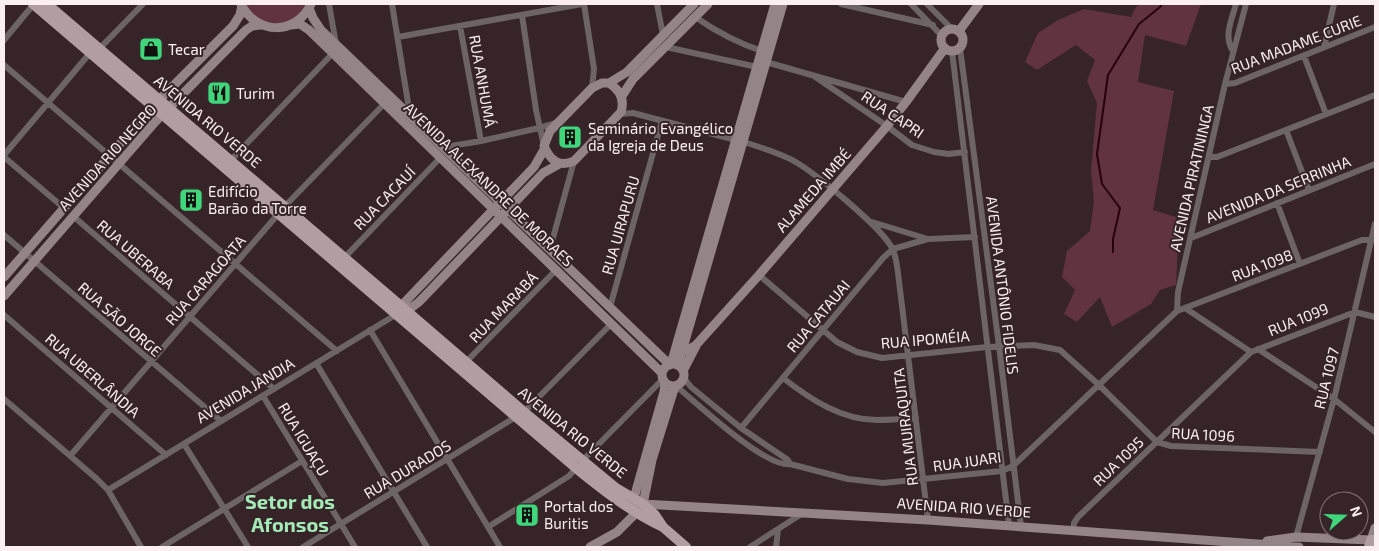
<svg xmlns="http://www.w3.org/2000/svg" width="1379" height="551" font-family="'Exo 2',sans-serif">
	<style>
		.green { fill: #613340 }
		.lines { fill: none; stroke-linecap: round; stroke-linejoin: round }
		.stream { stroke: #27000d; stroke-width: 2 }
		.street { stroke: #6d6466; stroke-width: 6 }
		.secondary { stroke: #948487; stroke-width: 9 }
		.primary { stroke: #b19da2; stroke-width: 10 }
		.labels { text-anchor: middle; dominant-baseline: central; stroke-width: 4; stroke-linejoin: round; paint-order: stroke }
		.street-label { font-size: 15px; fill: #fbeff1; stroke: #362428 }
		.poi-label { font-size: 15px; fill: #fbeff1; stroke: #362428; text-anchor: start }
		.district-label { font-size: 20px; font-weight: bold; fill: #a3eab7; stroke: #362428 }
	</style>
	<rect width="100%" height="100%" fill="#362428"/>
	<path class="green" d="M243,4H307L294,20L283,24L260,21Z
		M1140,4H1201L1186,46L1145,35L1138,82L1174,91L1153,210L1176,217L1178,243L1176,285L1160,290L1151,304L1112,327L1100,297L1077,322L1064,314L1075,290L1062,277L1067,251L1090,231L1094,201L1091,171L1097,103L1087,81L1095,60L1076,45L1037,70L1025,62L1038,33L1058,20L1084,9L1131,17L1136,7Z"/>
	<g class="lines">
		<path class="stream" d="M1113,252V239L1120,208L1102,184L1097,154L1108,75L1139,24L1160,7L1162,4"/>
		<path class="street" d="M329,4L336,44
			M392,4L410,115
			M584,4L594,69L592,88
			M657,4L663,35
			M841,4L933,25
			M911,4L942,36
			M927,4L951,28
			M522,15L536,110L544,146
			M695,17C717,32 737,43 762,51
			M460,26L481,141
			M398,37L582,4
			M4,40L33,5
			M666,47L757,67
			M1324,47L1334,4
			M100,48L143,4
			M960,48L999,346L1021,526
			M952,51L1009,525
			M1233,51C1223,37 1232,19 1236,4
			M1304,56L1326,114
			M766,62L906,102
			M4,65L337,351
			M814,76L887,126L912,145L934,152L949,154L965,152
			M1225,84L1235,83L1375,27
			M619,114L633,113L747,143C763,148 779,153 794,161C815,173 884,229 893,250C896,257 897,265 898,273L928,520
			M1286,130L1309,190
			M445,147L481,141L539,128L556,123
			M4,155L90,53
			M4,157L64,208
			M1209,157H1217L1375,95
			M231,160L333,53
			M1277,203L1300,264
			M73,216L274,389
			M872,222L928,239L975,237
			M4,235L221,421
			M1191,238L1375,164
			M550,249L574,161
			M345,257L441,157
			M759,275L837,342L857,352L882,358L987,347L1034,345L1060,350L1099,385L1157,442L1171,446L1320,452
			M610,307L662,121
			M1185,308L1251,352
			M1177,311L1178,292L1225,84L1246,4
			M4,315L166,455
			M370,330L500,547
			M1258,349L1334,399L1375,432
			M466,362L557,269
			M316,363L427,547
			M684,378L691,387L741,428L788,460L790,464
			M783,378C810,399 841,420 877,420C890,420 903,419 916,418
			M676,386C697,403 765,468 790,464L848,479L883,483L1002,471L1013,466L1177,311L1362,240H1372
			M263,396L355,547
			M4,399L97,479L108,490L141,547
			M741,428L883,258L893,249L928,239
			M184,444L248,547
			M70,456L285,206L385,103
			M582,461L663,379
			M108,490L397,314
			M488,527L569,476L576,468
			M1073,530L1074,523L1078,517L1251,352L1355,312L1375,317
			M1296,537L1334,399L1375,224
			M162,547L302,461
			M303,547L524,412L612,323
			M750,547L803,513
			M776,547L778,530"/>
		<path class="secondary" d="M241,4C256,35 296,36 311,4
			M309,8L313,18L321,30L670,365
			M291,25L300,24L309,30L662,373
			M941 40a11 11 0 1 1 22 0a11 11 0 1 1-22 0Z
			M959,31L979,4
			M609,83C620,90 625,99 621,112L574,161C559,168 550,160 544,146L550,131L592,88L602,83H609L627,72L694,4
			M622,96L633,79L708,4
			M4,277L153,106L233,26L240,15L242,5
			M4,296L155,122L246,30L252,26L261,25
			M398,311L401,306L534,167L545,148
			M400,313L407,311L419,302L543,173L559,164
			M682,351H686L696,345L759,275L887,126L906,102L945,48
			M671,364L775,4
			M662 375a11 11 0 1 1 22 0a11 11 0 1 1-22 0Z
			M678,365L783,4
			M683,371L696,346
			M643,504L928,520L1299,547
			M632,505L664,392L665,383
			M1267,541L1296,537L1371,540L1375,528
			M590,547L617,532L637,512L643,504L652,460L675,386"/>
		<path class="primary" d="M33,4L576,468C603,490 631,512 663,527
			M47,4L401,306L524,412L616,488L643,504L655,515L663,527L686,547
			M1369,547L1371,540H1375"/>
	</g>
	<defs>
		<g id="shop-square" transform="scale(1.25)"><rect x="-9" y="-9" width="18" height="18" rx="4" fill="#40d77c" stroke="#362428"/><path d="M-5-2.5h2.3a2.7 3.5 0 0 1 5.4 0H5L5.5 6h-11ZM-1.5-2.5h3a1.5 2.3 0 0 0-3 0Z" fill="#111"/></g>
		<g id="restaurant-square" transform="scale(1.25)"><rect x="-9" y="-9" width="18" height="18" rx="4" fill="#40d77c" stroke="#362428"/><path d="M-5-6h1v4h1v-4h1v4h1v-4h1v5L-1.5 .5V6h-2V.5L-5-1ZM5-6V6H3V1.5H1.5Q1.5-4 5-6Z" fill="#111"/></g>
		<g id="building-square" transform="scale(1.25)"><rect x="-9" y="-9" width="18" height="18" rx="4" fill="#40d77c" stroke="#362428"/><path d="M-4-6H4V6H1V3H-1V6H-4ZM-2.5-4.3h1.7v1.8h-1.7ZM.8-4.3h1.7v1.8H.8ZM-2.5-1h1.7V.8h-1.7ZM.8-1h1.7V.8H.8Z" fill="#111"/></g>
	</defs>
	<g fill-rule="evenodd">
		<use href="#shop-square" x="151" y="49"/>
		<use href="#restaurant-square" x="219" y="93"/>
		<use href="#building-square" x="570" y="137"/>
		<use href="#building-square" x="191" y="200"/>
		<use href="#building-square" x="527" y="515"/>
	</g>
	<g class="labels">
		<g class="street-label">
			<text transform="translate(1296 44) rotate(-21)">RUA MADAME CURIE</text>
			<text transform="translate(483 81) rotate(80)">RUA ANHUMÁ</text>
			<text transform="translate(893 114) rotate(34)">RUA CAPRI</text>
			<text transform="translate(208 121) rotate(40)">AVENIDA RIO VERDE</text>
			<text transform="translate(107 157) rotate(-48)">AVENIDA RIO NEGRO</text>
			<text transform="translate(1191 178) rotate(-77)">AVENIDA PIRATININGA</text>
			<text transform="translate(489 184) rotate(44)">AVENIDA ALEXANDRE DE MORAES</text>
			<text transform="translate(1278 189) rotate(-22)">AVENIDA DA SERRINHA</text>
			<text transform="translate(813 190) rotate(-49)">ALAMEDA IMBÉ</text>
			<text transform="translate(384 198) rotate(-46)">RUA CACAUÍ</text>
			<text transform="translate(620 225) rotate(-74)">RUA UIRAPURU</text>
			<text transform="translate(136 254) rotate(41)">RUA UBERABA</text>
			<text transform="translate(1262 265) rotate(-21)">RUA 1098</text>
			<text transform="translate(205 280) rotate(-49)">RUA CARAGOATA</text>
			<text transform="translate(1003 285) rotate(83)">AVENIDA ANTÔNIO FIDELIS</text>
			<text transform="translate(503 307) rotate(-46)">RUA MARABÁ</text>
			<text transform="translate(818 316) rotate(-50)">RUA CATAUAI</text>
			<text transform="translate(120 319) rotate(41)">RUA SÃO JORGE</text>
			<text transform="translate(1298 319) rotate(-22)">RUA 1099</text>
			<text transform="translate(925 339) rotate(-5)">RUA IPOMÉIA</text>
			<text transform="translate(93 375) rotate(41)">RUA UBERLÂNDIA</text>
			<text transform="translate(1326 378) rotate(-76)">RUA 1097</text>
			<text transform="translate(245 390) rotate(-31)">AVENIDA JANDIA</text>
			<text transform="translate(905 427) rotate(-97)">RUA MUIRAQUITA</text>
			<text transform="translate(573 432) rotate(39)">AVENIDA RIO VERDE</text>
			<text transform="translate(1203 434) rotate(3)">RUA 1096</text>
			<text transform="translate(304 439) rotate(59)">RUA IGUAÇU</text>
			<text transform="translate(967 461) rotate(-8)">RUA JUARI</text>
			<text transform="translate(1118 461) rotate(-44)">RUA 1095</text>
			<text transform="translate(407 469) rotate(-31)">RUA DURADOS</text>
			<text transform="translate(964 507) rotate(4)">AVENIDA RIO VERDE</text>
		</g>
		<g class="poi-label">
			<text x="168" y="49">Tecar</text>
			<text x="236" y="93">Turim</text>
			<text x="588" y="128">Seminário Evangélico<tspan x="588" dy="17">da Igreja de Deus</tspan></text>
			<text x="208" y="191">Edifício<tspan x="208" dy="17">Barão da Torre</tspan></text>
			<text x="544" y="506">Portal dos<tspan x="544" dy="17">Buritis</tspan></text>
		</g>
		<g class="district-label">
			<text x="290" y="501">Setor dos<tspan x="290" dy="23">Afonsos</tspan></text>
		</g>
	</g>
	<rect width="1379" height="551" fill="none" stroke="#fbeff1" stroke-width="10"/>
	<g transform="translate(1344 516) rotate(70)"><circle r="24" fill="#362428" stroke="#857578"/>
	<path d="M0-4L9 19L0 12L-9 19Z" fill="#40d77c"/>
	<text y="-8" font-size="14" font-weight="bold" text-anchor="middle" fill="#fbeff1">N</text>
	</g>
</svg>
